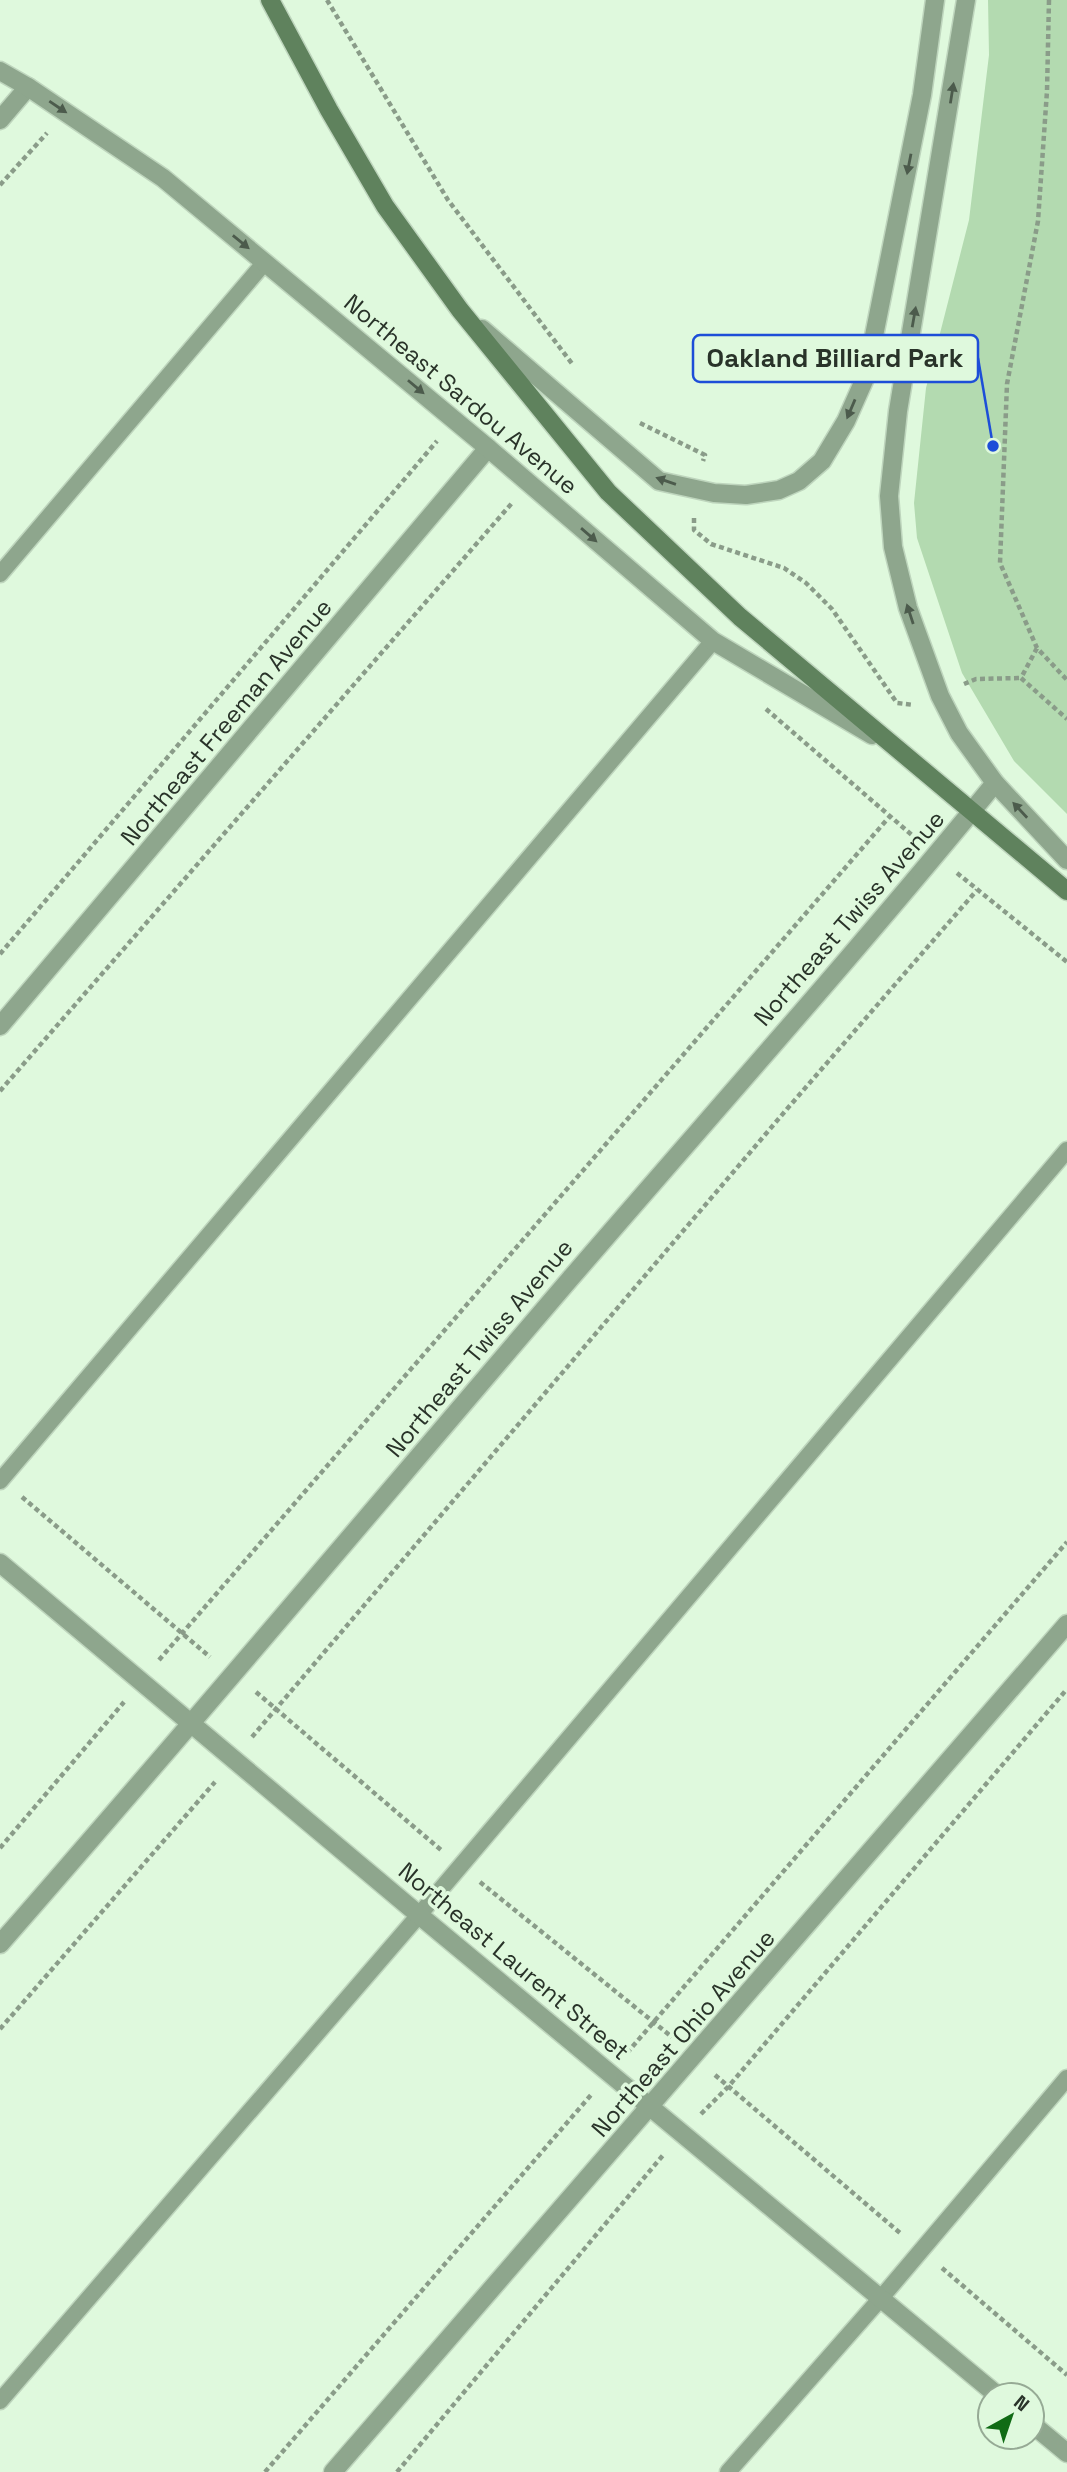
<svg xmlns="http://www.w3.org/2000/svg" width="1067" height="2472" font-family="'Space Grotesk',sans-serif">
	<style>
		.green { fill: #b3dab0 }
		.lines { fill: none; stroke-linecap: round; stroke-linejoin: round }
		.service-casing { stroke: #bed5bd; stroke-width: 19 }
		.minor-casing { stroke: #bed5bd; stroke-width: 21 }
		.tertiary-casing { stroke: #bed5bd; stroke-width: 21 }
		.secondary-casing { stroke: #bed5bd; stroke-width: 21 }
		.path { stroke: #8a9c89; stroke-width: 4.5; stroke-dasharray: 5 3.5; stroke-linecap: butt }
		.service { stroke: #8ea68d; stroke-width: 16 }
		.minor { stroke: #8ea68d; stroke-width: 18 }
		.tertiary { stroke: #8ea68d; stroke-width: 18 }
		.secondary { stroke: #5f825d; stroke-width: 18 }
		.oneway { fill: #4c5b4c }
		.labels { text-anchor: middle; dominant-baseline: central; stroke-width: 7; stroke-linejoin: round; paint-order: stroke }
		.street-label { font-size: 24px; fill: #293329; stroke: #dff9dd }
		.leader { fill: none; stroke: #1d4ed8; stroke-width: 2.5 }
		.callout-dot { fill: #1d4ed8; stroke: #dff9dd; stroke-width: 2.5 }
		.callout { fill: #dff9dd; stroke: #1d4ed8; stroke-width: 2.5 }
		.callout-label { font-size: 26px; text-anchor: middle; font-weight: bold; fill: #293329 }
	</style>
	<rect width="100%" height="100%" fill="#dff9dd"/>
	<path class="green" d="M988,0H1067V814L1014,761L962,673L917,538L914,503L926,388L969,220L989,55Z"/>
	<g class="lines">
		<g class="service-casing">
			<path id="service" d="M0,574L265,262
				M0,1481L713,641
				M0,2401L419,1915L1067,1150
				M728,2472L881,2298L1067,2078"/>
		</g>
		<g class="minor-casing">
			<path id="minor" d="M0,120L28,87
				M0,1026L488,448
				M0,1563L419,1915L997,2395
				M0,1944C192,1725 380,1501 570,1279C712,1114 857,952 995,783
				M1032,2424L1067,2453
				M333,2472L1067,1624"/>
		</g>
		<g class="tertiary-casing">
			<path id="tertiary" d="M966,0L898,411L889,496L893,547L908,608L940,696L959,733L995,783L1067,860
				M0,71L28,87L163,178L488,448L713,641L872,735
				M482,329L659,481L714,493L746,495L779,490L799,481L822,461L846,421L866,376L922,95L935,0"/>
		</g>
		<g class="secondary-casing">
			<path id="secondary" d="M270,0L329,110L385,206L460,310L608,492L740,617L1067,891"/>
		</g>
		<path class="path" d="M327,0L448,200L573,365
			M1049,0L1047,91L1038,221L1007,384L1000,563L1037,648L1067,680
			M0,185L47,133
			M640,423L705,455L703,461
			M694,518V530L711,544L784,568L806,583L832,609L897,703L914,705
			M1037,648L1021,678L1067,719
			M964,684L976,679L1021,678
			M766,709L913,836
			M957,873L1067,962
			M0,954L437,441
			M0,1091L512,503
			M22,1497L210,1657
			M159,1660L890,816
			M256,1692L441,1850
			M252,1737L787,1109L977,890
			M0,1848L124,1702
			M480,1882L672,2037
			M0,2029L215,1782
			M627,2053L1067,1542
			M715,2075L900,2233
			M701,2114L728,2087L1067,1689
			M942,2268L1067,2375
			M265,2472L591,2095
			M397,2472L664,2154"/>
		<use href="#service" class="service"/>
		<use href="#minor" class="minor"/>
		<use href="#tertiary" class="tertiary"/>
		<use href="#secondary" class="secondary"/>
	</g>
	<defs><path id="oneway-solid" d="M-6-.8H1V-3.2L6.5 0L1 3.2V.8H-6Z" transform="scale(1.75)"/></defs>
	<g class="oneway">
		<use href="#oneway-solid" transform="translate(952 93) rotate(-81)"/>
		<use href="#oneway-solid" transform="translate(58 107) rotate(34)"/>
		<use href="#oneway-solid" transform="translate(909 164) rotate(101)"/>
		<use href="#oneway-solid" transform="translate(241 242) rotate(39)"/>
		<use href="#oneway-solid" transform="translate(914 317) rotate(-80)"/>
		<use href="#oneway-solid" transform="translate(416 387) rotate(40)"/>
		<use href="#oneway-solid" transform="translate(851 409) rotate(113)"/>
		<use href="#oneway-solid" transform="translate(666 481) rotate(-161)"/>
		<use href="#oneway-solid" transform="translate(589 535) rotate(41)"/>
		<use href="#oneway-solid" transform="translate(910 614) rotate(-108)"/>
		<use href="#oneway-solid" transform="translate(1020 810) rotate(-133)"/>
	</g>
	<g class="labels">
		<g class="street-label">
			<text transform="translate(461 394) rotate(40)">Northeast Sardou Avenue</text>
			<text transform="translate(226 722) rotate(-50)">Northeast Freeman Avenue</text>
			<text transform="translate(849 918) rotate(-49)">Northeast Twiss Avenue</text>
			<text transform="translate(479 1348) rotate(-50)">Northeast Twiss Avenue</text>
			<text transform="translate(514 1961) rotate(40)">Northeast Laurent Street</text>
			<text transform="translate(683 2033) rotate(-49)">Northeast Ohio Avenue</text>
		</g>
	</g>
	<path class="leader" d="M993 446L978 358"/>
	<circle class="callout-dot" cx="993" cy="446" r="7"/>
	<rect class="callout" x="693" y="335" width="285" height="47" rx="7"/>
	<g class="callout-label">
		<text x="835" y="367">Oakland Billiard Park</text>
	</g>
	<g transform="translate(1011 2416) rotate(40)"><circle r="33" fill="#dff9dd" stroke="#96aa95" stroke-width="2"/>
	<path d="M0-5L12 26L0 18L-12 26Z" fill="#106b15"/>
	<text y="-10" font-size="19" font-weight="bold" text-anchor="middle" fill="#293329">N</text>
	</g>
</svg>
